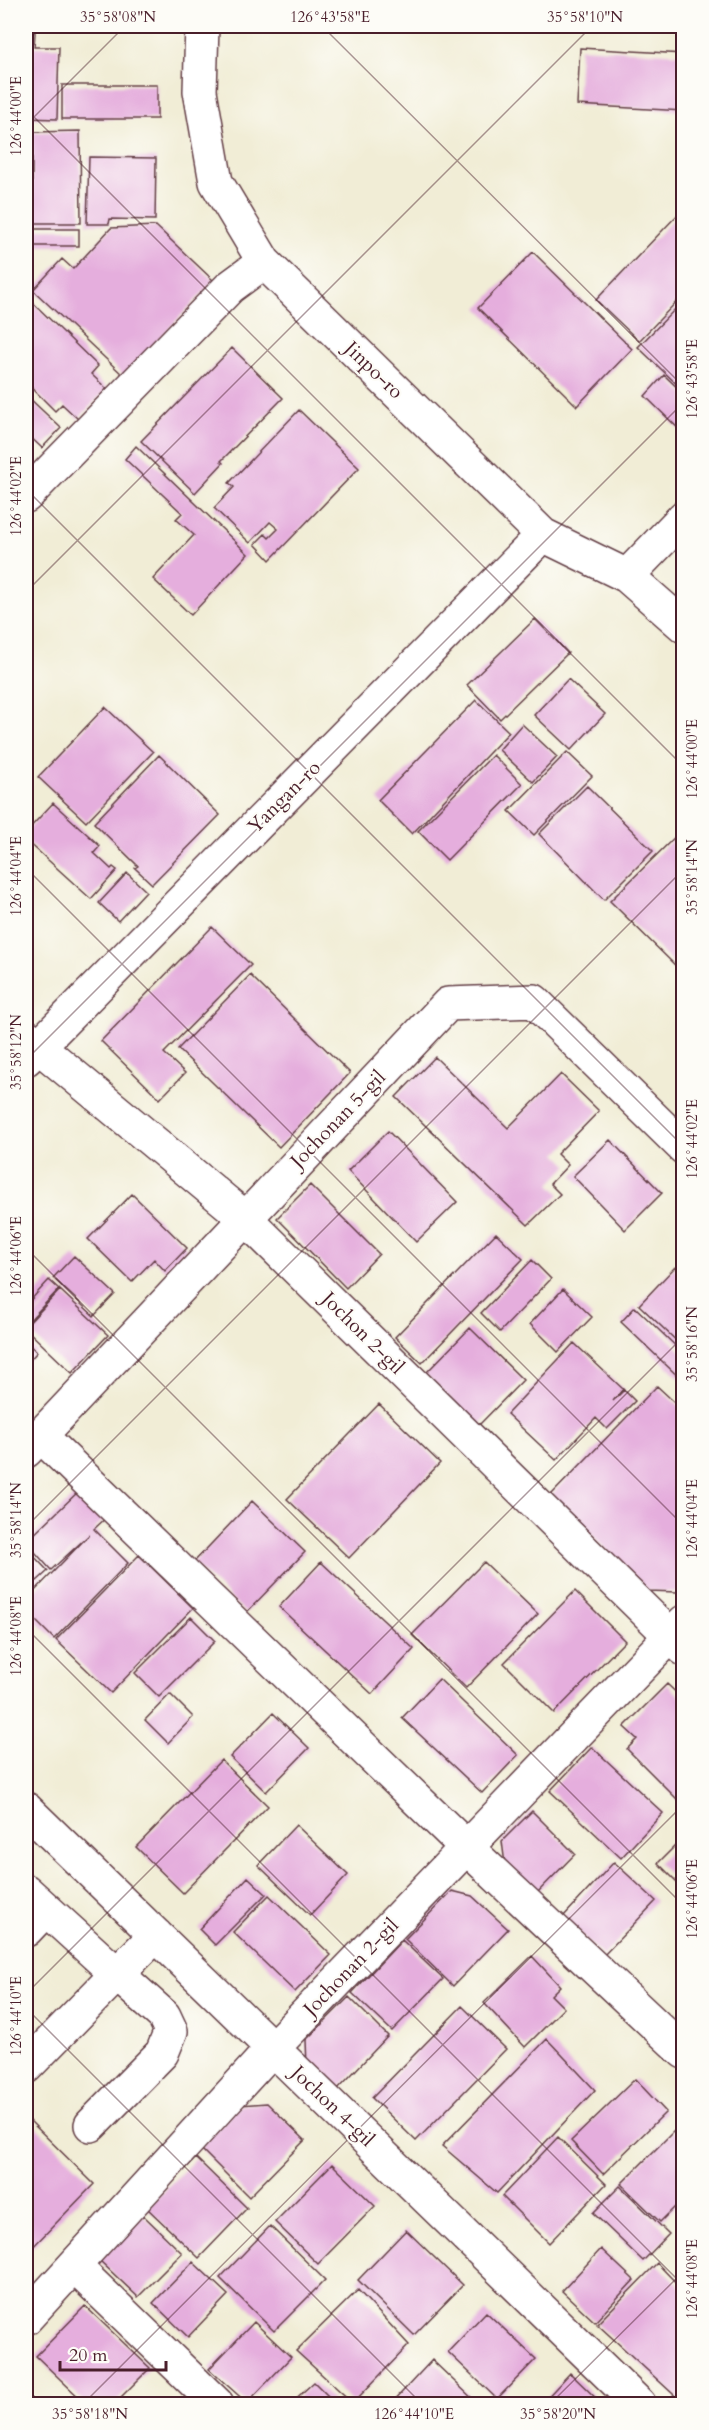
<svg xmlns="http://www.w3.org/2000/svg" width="709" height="2430" font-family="Cardo,serif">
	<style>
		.building { fill: #e5aedd }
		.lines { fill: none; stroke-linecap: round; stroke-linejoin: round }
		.minor-casing { stroke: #633e45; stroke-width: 36 }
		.minor { stroke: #fff; stroke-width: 33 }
		.ticks { fill: none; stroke: #4a1f2b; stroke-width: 1.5; stroke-opacity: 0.45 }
		.labels { text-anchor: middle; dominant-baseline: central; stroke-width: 4.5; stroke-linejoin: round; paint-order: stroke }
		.street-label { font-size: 20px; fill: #4a1f2b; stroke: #fdfcf7 }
		.neatline { fill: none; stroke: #4a1f2b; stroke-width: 2 }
		.ticks-label { font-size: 15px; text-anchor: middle; fill: #4a1f2b }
	</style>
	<rect width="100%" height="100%" fill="#fdfcf7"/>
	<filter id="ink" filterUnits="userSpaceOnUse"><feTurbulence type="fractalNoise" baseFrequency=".0167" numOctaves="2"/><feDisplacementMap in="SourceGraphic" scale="12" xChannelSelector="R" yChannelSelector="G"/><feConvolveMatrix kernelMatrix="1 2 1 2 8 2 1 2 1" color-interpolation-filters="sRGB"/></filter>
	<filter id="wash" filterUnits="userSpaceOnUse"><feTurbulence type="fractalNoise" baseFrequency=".008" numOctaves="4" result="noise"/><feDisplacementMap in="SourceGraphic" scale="24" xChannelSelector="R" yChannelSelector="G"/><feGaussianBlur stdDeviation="1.35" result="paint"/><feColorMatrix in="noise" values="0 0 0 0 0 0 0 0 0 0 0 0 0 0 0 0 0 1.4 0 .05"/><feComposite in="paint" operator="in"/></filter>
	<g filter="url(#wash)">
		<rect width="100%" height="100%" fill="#f1edd6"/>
		<g id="blocks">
			<path class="building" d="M26,32H35L34,47H59L57,119L26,118Z
				M580,48L684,54V111L577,105Z
				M62,85H157V119H62Z
				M80,131L81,223H32V132Z
				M89,157L156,158L155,220L110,219L109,224H87Z
				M684,208V294L639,341L596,300Z
				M156,226L214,281L124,376L33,290L62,259L73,269L111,228Z
				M28,229H79V246H28Z
				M533,252L632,349L577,406L478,308Z
				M26,296L98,366L91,374L107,389L78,419L62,404L55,411L26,382Z
				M684,300V391L638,347Z
				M232,348L283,398L221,461L223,463L195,493L141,441Z
				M664,375L684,394V434L645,396Z
				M26,395L61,428L42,448L26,433Z
				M299,410L359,468L270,560L255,544L265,534L269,538L278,529L270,522L250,543L214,508L234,487L229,483Z
				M136,446L248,554L191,615L153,579L194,535L176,519L182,513L125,459Z
				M535,619L568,653L500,719L467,685Z
				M568,679L605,714L571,750L534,715Z
				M476,700L509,732L412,834L378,800Z
				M105,707L153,752L86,822L38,777Z
				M522,724L557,757L533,782L499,750Z
				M567,752L592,776L534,835L509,811Z
				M159,755L220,815L152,884L135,868L138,866L94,823Z
				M493,755L522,784L447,860L418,831Z
				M587,786L653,851L604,900L539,834Z
				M53,803L100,846L94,853L111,869L113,867L117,870L91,899L26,840V832Z
				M684,828V974L610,901Z
				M127,873L146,891L118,921L99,903Z
				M212,927L251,965L164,1053L185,1073L160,1099L101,1041Z
				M250,975L350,1073L279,1147L178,1049Z
				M435,1057L508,1128L561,1074L599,1111L557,1154L568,1165L550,1184L560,1194L528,1225L396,1097Z
				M388,1131L457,1202L416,1242L348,1171Z
				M610,1140L662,1193L625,1230L573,1176Z
				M310,1185L379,1254L346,1288L277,1218Z
				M132,1194L187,1248L165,1271L154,1259L132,1282L88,1239Z
				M496,1233L523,1259L422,1363L395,1337Z
				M74,1256L115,1294L94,1316L53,1278Z
				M532,1260L551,1279L500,1332L481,1313Z
				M675,1267L684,1276V1348L639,1305Z
				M49,1280L59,1289L26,1324V1305Z
				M563,1289L592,1317L558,1352L530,1324Z
				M60,1290L108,1335L72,1373L26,1329V1326Z
				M635,1307L684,1354V1382L621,1322Z
				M470,1328L523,1380L478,1426L425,1374Z
				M26,1342L37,1352L26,1364Z
				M574,1343L623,1389L613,1401L624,1390L635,1401L607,1429L596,1418L556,1460L507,1414Z
				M657,1386L684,1411V1586L677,1592L649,1591L551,1495Z
				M379,1404L440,1463L349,1558L287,1499Z
				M81,1489L107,1517L94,1529L128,1563L54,1639L26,1611V1600L89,1535L51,1570L26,1542Z
				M252,1501L305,1552L246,1613L193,1563Z
				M29,1551L48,1571L37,1581L26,1569V1554Z
				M139,1555L193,1608L111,1693L56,1640Z
				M321,1562L414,1649L372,1694L279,1607Z
				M484,1562L538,1614L466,1688L412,1635Z
				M575,1591L625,1641L554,1713L504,1663Z
				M191,1617L215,1641L159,1697L135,1673Z
				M439,1679L518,1755L482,1793L402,1718Z
				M667,1684L684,1700V1795L678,1800L627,1749L637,1739L624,1727Z
				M170,1694L193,1717L168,1743L145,1720Z
				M273,1713L309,1748L266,1792L230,1757Z
				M592,1747L663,1813L621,1858L550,1791Z
				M221,1760L268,1806L183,1893L136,1847Z
				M532,1811L575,1854L536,1894L505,1864L502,1841Z
				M296,1825L348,1875L310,1915L258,1865Z
				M684,1837V1889L658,1863Z
				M614,1862L656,1901L603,1956L563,1917Z
				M248,1877L266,1894L215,1945L199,1929Z
				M452,1891L472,1896L508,1929L453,1986L405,1939Z
				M269,1895L331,1955L295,1992L233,1932Z
				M402,1940L443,1979L392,2031L352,1993Z
				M532,1956L560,1986L551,1995L564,2008L525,2047L484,2003Z
				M349,1997L388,2036L335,2092L307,2066L306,2040Z
				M462,2006L506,2049L416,2141L372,2098Z
				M547,2039L595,2090L497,2193L442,2146Z
				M635,2079L666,2112L603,2174L571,2141Z
				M267,2103L305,2140L249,2197L200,2148L240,2105Z
				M26,2117L94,2184L26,2254Z
				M684,2121V2198L660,2222L621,2184Z
				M558,2137L606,2184L549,2243L502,2196Z
				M196,2158L247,2208L199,2258L147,2208Z
				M332,2164L375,2206L318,2264L275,2222Z
				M620,2186L669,2234L643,2261L593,2213Z
				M143,2215L182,2253L138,2297L99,2260Z
				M270,2226L325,2280L274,2331L220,2278Z
				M406,2230L463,2285L414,2335L358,2280Z
				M601,2249L634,2280L595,2322L562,2291Z
				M193,2262L228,2295L188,2337L153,2303Z
				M657,2263L684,2291V2404L597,2324Z
				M358,2290L409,2345L353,2403L296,2351Z
				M85,2306L150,2368L114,2404H86L36,2356Z
				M486,2312L536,2359L497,2399L448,2352Z
				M254,2322L291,2357L247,2403L209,2369Z
				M432,2360L478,2404H391Z
				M570,2373L602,2404H541Z
				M314,2382L333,2401L329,2404H290Z"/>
		</g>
	</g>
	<g filter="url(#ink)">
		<use href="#blocks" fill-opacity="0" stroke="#633e45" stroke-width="1.5"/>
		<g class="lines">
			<g class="minor-casing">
				<path id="minor" d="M202,26L200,91L216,182L264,262L543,535L627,576L684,626
					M26,496L230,287L264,262
					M627,576L684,517
					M26,1036L244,1217L684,1649
					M26,1059L543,535
					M40,1435L467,1848L684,2052
					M26,1451L448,1004L534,1001L684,1148
					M26,1809L639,2404
					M26,1891L117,1974L156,1935
					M26,1930L45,1910
					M26,2067L117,1974L164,2016L171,2031L162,2053L91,2125
					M74,2266L217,2404
					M26,2318L273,2048L684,1622"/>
			</g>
			<use href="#minor" class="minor"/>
		</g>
	</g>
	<path class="ticks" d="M322,26L684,387M26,109L684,767M26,125L125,26M26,489L684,1147M26,592L592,26M26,868L684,1526M26,1060L684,402M26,1248L684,1906M26,1527L684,869M26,1628L684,2286M26,1994L684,1336M26,2008L422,2404M26,2388L42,2404M83,2404L684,1804M550,2404L684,2271"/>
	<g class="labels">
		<g class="street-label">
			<text transform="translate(374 370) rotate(44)">Jinpo-ro</text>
			<text transform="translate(284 797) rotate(-45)">Yangan-ro</text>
			<text transform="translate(338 1119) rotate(-46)">Jochonan 5-gil</text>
			<text transform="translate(363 1333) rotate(45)">Jochon 2-gil</text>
			<text transform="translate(351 1967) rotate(-46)">Jochonan 2-gil</text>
			<text transform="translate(333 2106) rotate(44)">Jochon 4-gil</text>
		</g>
	</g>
	<rect width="709" height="2430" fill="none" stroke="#fdfcf7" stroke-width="66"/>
	<path d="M60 2361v9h106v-9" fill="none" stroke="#4a1f2b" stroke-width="3"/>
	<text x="69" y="2361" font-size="18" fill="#4a1f2b" stroke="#fdfcf7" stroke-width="4.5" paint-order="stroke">20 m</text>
	<rect x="33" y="33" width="643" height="2364" class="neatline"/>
	<g class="ticks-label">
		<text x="118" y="22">35°58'08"N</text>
		<text x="330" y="22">126°43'58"E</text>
		<text x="585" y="22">35°58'10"N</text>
		<text transform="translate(16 116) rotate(-90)" y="5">126°44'00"E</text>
		<text transform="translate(692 379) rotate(-90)" y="5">126°43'58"E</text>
		<text transform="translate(16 496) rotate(-90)" y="5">126°44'02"E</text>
		<text transform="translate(692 759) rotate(-90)" y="5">126°44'00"E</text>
		<text transform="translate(16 876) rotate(-90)" y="5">126°44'04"E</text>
		<text transform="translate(692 877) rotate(-90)" y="5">35°58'14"N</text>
		<text transform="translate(16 1052) rotate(-90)" y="5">35°58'12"N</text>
		<text transform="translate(692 1139) rotate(-90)" y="5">126°44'02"E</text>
		<text transform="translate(16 1256) rotate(-90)" y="5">126°44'06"E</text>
		<text transform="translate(692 1344) rotate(-90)" y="5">35°58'16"N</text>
		<text transform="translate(692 1519) rotate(-90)" y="5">126°44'04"E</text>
		<text transform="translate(16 1520) rotate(-90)" y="5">35°58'14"N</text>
		<text transform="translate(16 1636) rotate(-90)" y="5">126°44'08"E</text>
		<text transform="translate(692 1899) rotate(-90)" y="5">126°44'06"E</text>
		<text transform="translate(16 2016) rotate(-90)" y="5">126°44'10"E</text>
		<text transform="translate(692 2279) rotate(-90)" y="5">126°44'08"E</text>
		<text x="90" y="2419">35°58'18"N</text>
		<text x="414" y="2419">126°44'10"E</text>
		<text x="558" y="2419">35°58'20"N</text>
	</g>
</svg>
